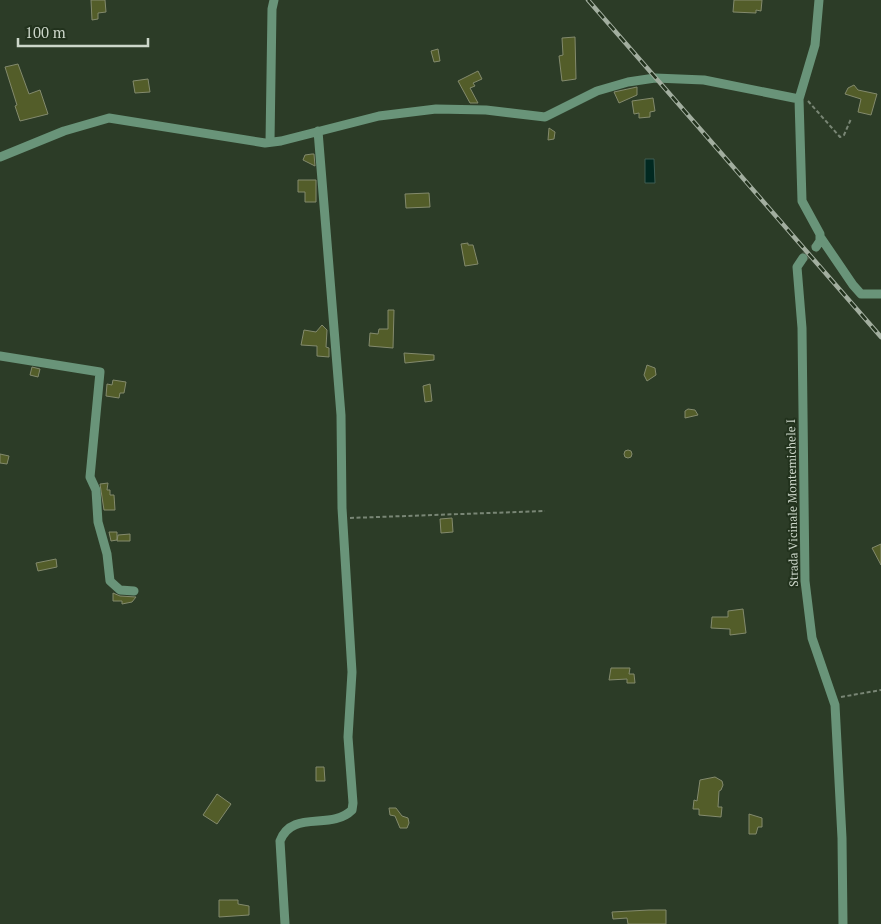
<svg xmlns="http://www.w3.org/2000/svg" width="881" height="924" font-family="'PT Serif',serif">
	<style>
		.water { fill: #012921; stroke: #3e5d53 }
		.building { fill: #535d29; stroke: #838a6d }
		.lines { fill: none; stroke-linecap: round; stroke-linejoin: round }
		.minor-tunnel { stroke: #44533f; stroke-width: 9; stroke-dasharray: 9 4.5; stroke-linecap: butt }
		.path { stroke: #798675; stroke-width: 2; stroke-dasharray: 4 2.5; stroke-linecap: butt }
		.minor { stroke: #699479; stroke-width: 9 }
		.rail-casing { stroke: #a2ae9f; stroke-width: 4.5 }
		.rail { stroke: #22321d; stroke-width: 2.5; stroke-dasharray: 8; stroke-linecap: butt }
		.labels { text-anchor: middle; dominant-baseline: central; stroke-width: 4; stroke-linejoin: round; paint-order: stroke }
		.street-label { font-size: 12px; fill: #ccd6c9; stroke: #22321d }
	</style>
	<rect width="100%" height="100%" fill="#2c3c27"/>
	<path class="water" d="M645,159H654L655,183H645Z"/>
	<path class="building" d="M91,0H105L106,12L98,13V19L92,20Z
		M734,0H762L761,11L756,10V13L733,12Z
		M575,37L576,79L562,81L559,56L563,55L562,38Z
		M438,49L440,61L434,62L431,51Z
		M18,64L29,94L40,90L48,114L20,121L15,106L17,105L5,67Z
		M478,71L482,79L473,83L475,86L470,88L478,103H470L458,81Z
		M148,79L150,92L135,93L133,81Z
		M854,85L858,90L877,94L871,115L858,112L861,99L845,94L848,88Z
		M637,87V95L619,103L614,92Z
		M653,98L655,111L650,112V117L639,118V113L634,114L632,101Z
		M549,128L555,132L554,139L548,140Z
		M312,154H314L315,166L303,160L305,155Z
		M298,180H316V202H305V192H298Z
		M429,193L430,207L406,208L405,194Z
		M468,243V245H473L478,264L465,266L461,244Z
		M388,310H394L393,348L369,346L370,333L378,334L379,329H388Z
		M322,325L327,330L326,347L329,348V357L317,356V346L301,345L304,330L316,332Z
		M404,353L434,355V360L405,363Z
		M647,365L655,368L656,375L647,381L644,375Z
		M32,367L40,369L38,377L30,375Z
		M113,380L126,382L124,393H120L119,398L106,396L107,384L112,385Z
		M430,384L432,401L425,402L423,386Z
		M688,409L695,410L698,415L685,418V411Z
		M624 454a4 4 0 1 1 8 0a4 4 0 1 1-8 0Z
		M0,454L9,456L7,464L0,463Z
		M108,483L107,490H110V495H114L115,510H104L100,484Z
		M452,518L453,532L441,533L440,519Z
		M109,532H117V540L111,541Z
		M130,534V541H117L118,535Z
		M881,544V565L872,548Z
		M56,559L57,567L38,571L36,563Z
		M113,593L120,596L136,597L132,602L122,604V601H113Z
		M743,609L746,633L730,635V629L711,628L712,617H728V611Z
		M611,668H630L629,674H634L635,683H627V679L609,680Z
		M316,767H324L325,781H316Z
		M715,777L722,781L723,785L721,790L719,791L718,807H722L721,817L699,815V809H693L694,800L697,801L700,780Z
		M217,794L231,804L217,824L203,815Z
		M389,808H396L402,816L408,818L409,823L407,828H400L395,816L390,815Z
		M749,814L762,818V827H758L756,834H749Z
		M219,900H238V904L249,906V915L219,917Z
		M649,910H666V924H628L627,918L613,919L612,912Z"/>
	<g class="lines">
		<path class="minor-tunnel" d="M803,258L816,247"/>
		<path class="path" d="M808,101L840,137L844,135L851,119
			M350,518L545,511
			M841,697L881,690"/>
		<path class="minor" d="M270,142L272,9L274,0
			M0,157L64,131L109,118L265,143L281,141L379,116L436,109L486,110L545,117L597,91L628,82L655,78L704,80L799,99
			M821,238L853,285L861,294H881
			M816,247L820,241V234L802,201L799,99L815,45L819,0
			M803,258L797,267L802,328L805,581L812,638L835,705L842,838L843,924
			M0,356L100,372L90,477L96,490L98,522L107,554L110,581L120,590L134,591
			M285,924L280,841C292,809 331,831 352,810L353,803L348,737L352,672L342,508L341,415L318,131"/>
		<g class="rail-casing">
			<path id="rail" d="M588,0L881,337"/>
		</g>
		<use href="#rail" class="rail"/>
	</g>
	<g class="labels">
		<g class="street-label">
			<text transform="translate(792 503) rotate(-91)">Strada Vicinale Montemichele I</text>
		</g>
	</g>
	<path d="M18 38v8h130v-8" fill="none" stroke="#ccd6c9" stroke-width="2.5"/>
	<text x="25" y="38" font-size="15" fill="#ccd6c9" stroke="#22321d" stroke-width="4" paint-order="stroke">100 m</text>
</svg>
